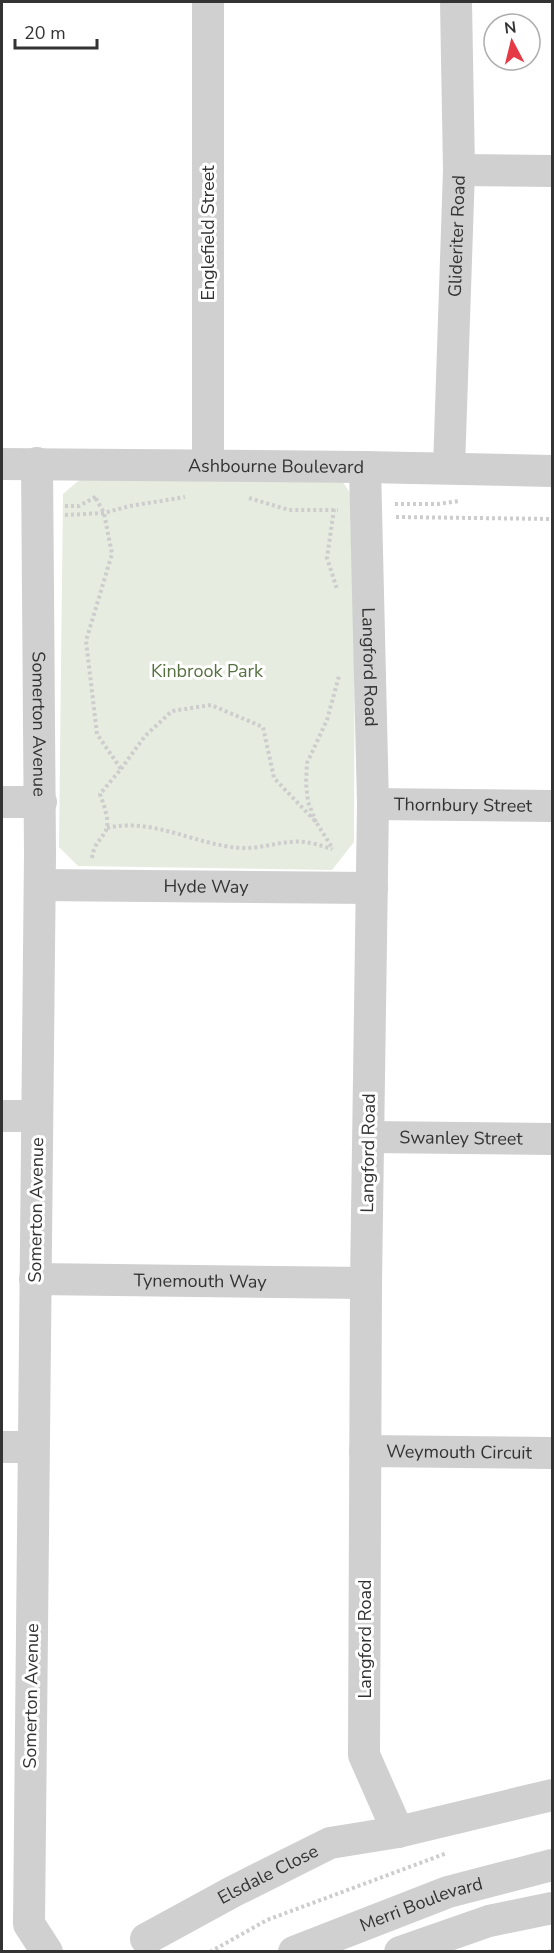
<svg xmlns="http://www.w3.org/2000/svg" width="554" height="1953" font-family="'Nunito Sans',sans-serif">
	<style>
		.green { fill: #e6ecdf }
		.lines { fill: none; stroke-linecap: round; stroke-linejoin: round }
		.path { stroke: #cdcdcd; stroke-width: 4; stroke-dasharray: 3 3; stroke-linecap: butt }
		.minor { stroke: #d0d0d0; stroke-width: 32 }
		.labels { text-anchor: middle; dominant-baseline: central; stroke-width: 6; stroke-linejoin: round; paint-order: stroke }
		.street-label { font-size: 18px; fill: #333; stroke: #fff }
		.park-label { font-size: 18px; fill: #56703f; stroke: #fff }
	</style>
	<rect width="100%" height="100%" fill="#fff"/>
	<path class="green" d="M83,477L340,478L355,500L354,842L332,870L78,866L59,847L63,494Z"/>
	<g class="lines">
		<path class="path" d="M249,498L289,510H338
			M395,504H438L459,501
			M65,506H79L97,496
			M334,509L327,558L337,589
			M65,515L104,513L130,506L185,497
			M396,517L552,519
			M121,769L145,736L172,711L211,705L263,727L274,778L316,822L333,849
			M316,822L308,802L306,783L307,763L327,720L339,676
			M107,828C153,817 195,845 241,848C259,849 274,843 291,842C305,840 319,845 332,849
			M92,858C94,841 105,837 107,827C109,818 103,803 100,794L121,769L97,734L86,641L112,554L104,513L95,497
			M210,1952L267,1920L447,1853
			M548,1952L552,1951"/>
		<g class="minor">
			<path d="M459,170L552,171"/>
			<path id="s1" d="M37,463L40,854L29,1924L47,1952"/>
			<path id="s2" d="M2,464L365,467L552,471"/>
			<path d="M208,465V2"/>
			<path id="s3" d="M365,467L373,804L366,1283L364,1755L398,1832"/>
			<path id="s4" d="M449,468L459,170L456,2"/>
			<path d="M2,802H41"/>
			<path id="s5" d="M373,804L552,806"/>
			<path id="s6" d="M40,885L372,888"/>
			<path d="M2,1116H37"/>
			<path id="s7" d="M369,1137L552,1139"/>
			<path id="s8" d="M35,1279L366,1283"/>
			<path d="M2,1447H33"/>
			<path id="s9" d="M365,1451L552,1453"/>
			<path id="s10" d="M146,1939L234,1891L330,1843L398,1832L552,1795"/>
			<path id="s11" d="M294,1952L448,1892L552,1865"/>
			<path d="M400,1952L489,1921L552,1908"/>
		</g>
	</g>
	<g class="labels">
		<g class="street-label">
			<text transform="translate(208 233) rotate(-90)">Englefield Street</text>
			<text stroke="none"><textPath href="#s4" startOffset="232">Glideriter Road</textPath></text>
			<text stroke="none"><textPath href="#s2" startOffset="274">Ashbourne Boulevard</textPath></text>
			<text stroke="none"><textPath href="#s3" startOffset="200">Langford Road</textPath></text>
			<text stroke="none"><textPath href="#s1" startOffset="261">Somerton Avenue</textPath></text>
			<text stroke="none"><textPath href="#s5" startOffset="90">Thornbury Street</textPath></text>
			<text stroke="none"><textPath href="#s6" startOffset="166">Hyde Way</textPath></text>
			<text stroke="none"><textPath href="#s7" startOffset="92">Swanley Street</textPath></text>
			<text transform="translate(368 1153) rotate(-89)">Langford Road</text>
			<text transform="translate(36 1210) rotate(-89)">Somerton Avenue</text>
			<text stroke="none"><textPath href="#s8" startOffset="165">Tynemouth Way</textPath></text>
			<text stroke="none"><textPath href="#s9" startOffset="94">Weymouth Circuit</textPath></text>
			<text transform="translate(365 1639) rotate(-90)">Langford Road</text>
			<text transform="translate(31 1696) rotate(-89)">Somerton Avenue</text>
			<text stroke="none"><textPath href="#s10" startOffset="138">Elsdale Close</textPath></text>
			<text stroke="none"><textPath href="#s11" startOffset="136">Merri Boulevard</textPath></text>
		</g>
		<g class="park-label">
			<text x="207" y="671">Kinbrook Park</text>
		</g>
	</g>
	<rect width="554" height="1953" fill="none" stroke="#333333" stroke-width="6"/>
	<g transform="translate(512 42) rotate(353)"><circle r="28" fill="#ffffff" stroke="#adadad" stroke-width="1.5"/>
	<path d="M0-4.5L10 22L0 15L-10 22Z" fill="#e63946"/>
	<text y="-9" font-size="16" font-weight="bold" text-anchor="middle" fill="#333333">N</text>
	</g>
	<path d="M15 39v9h82v-9" fill="none" stroke="#333333" stroke-width="3"/>
	<text x="24" y="39" font-size="18" fill="#333333" stroke="#ffffff" stroke-width="4.5" paint-order="stroke">20 m</text>
</svg>
